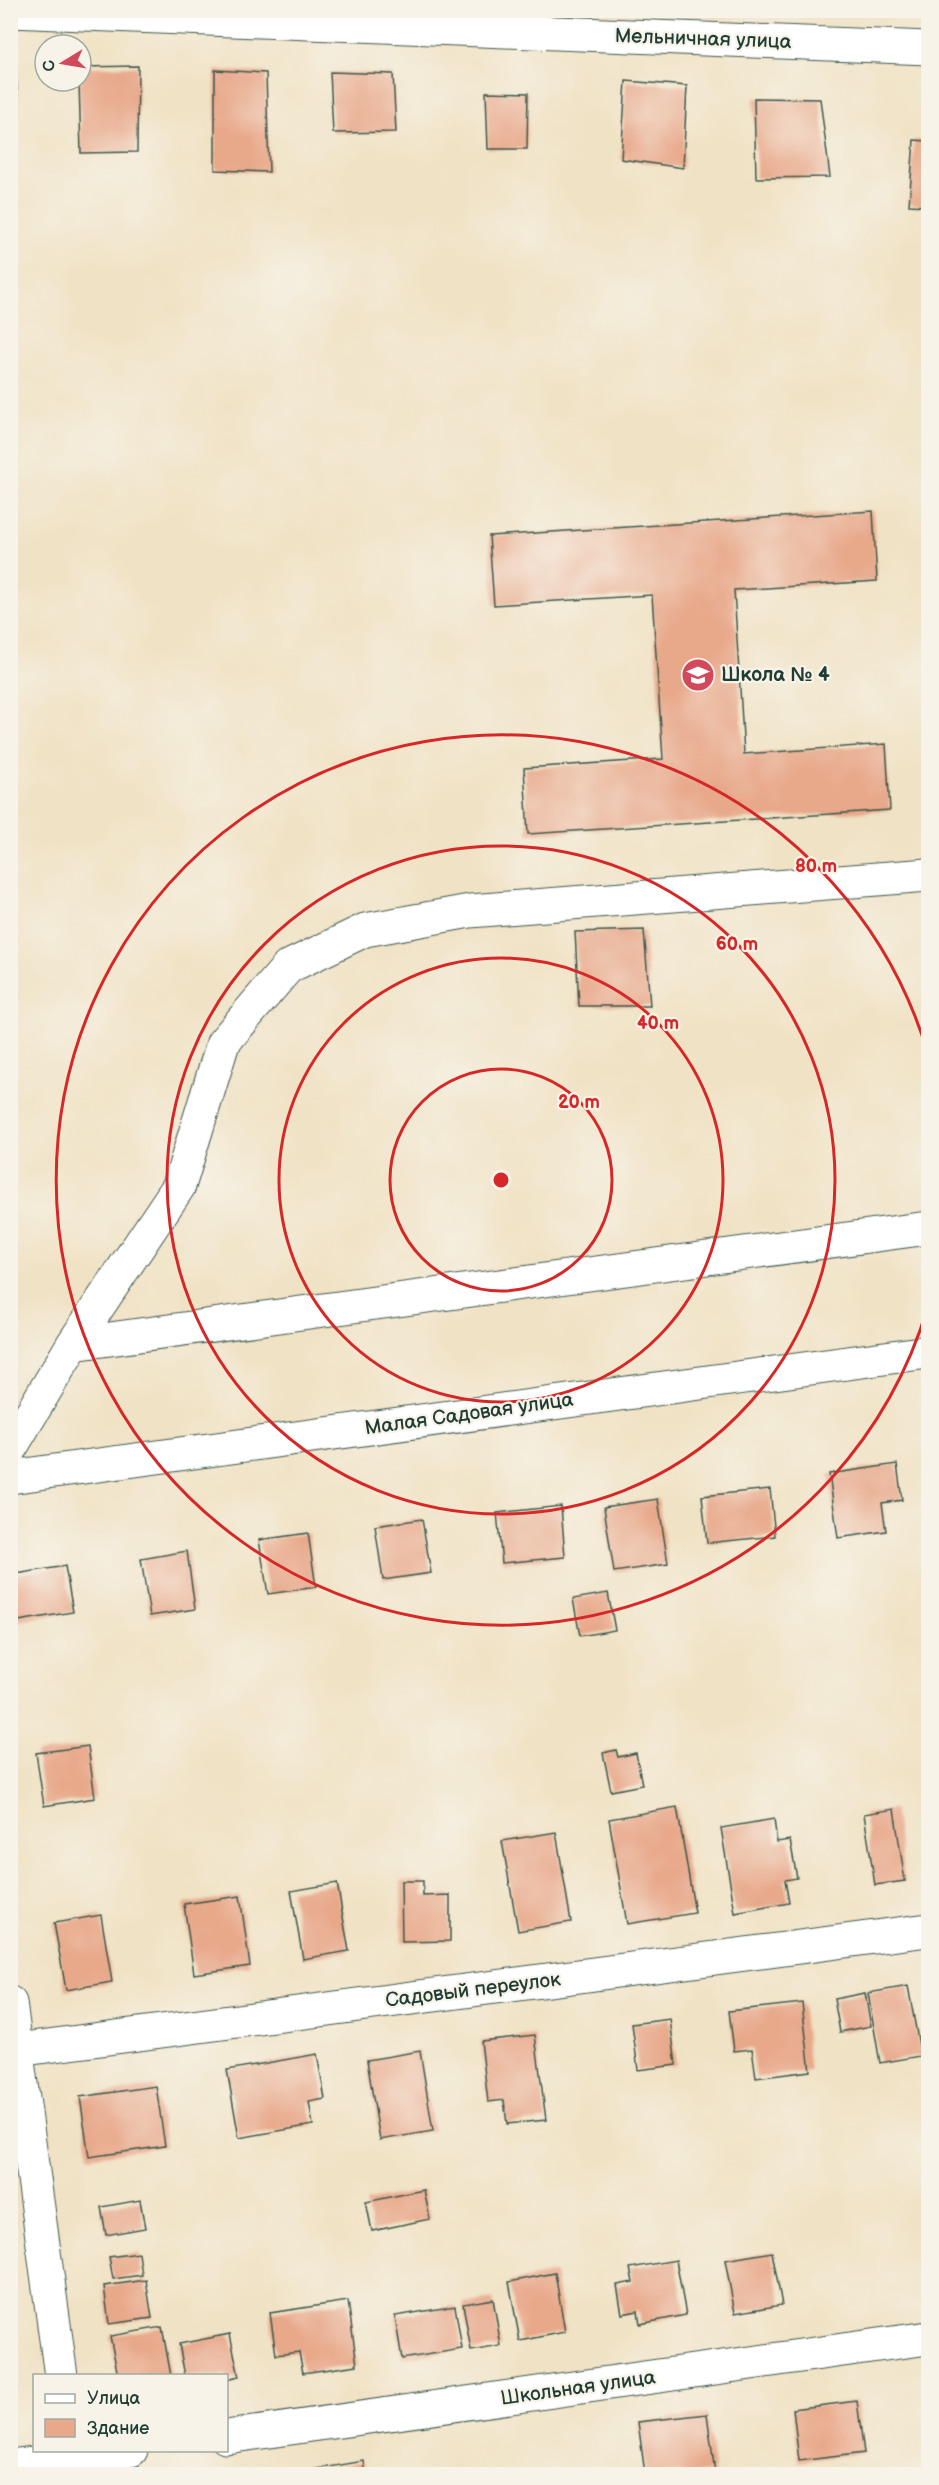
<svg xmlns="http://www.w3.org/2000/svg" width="939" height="2485" font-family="'Balsamiq Sans',sans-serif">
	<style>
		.building { fill: #e8a88a }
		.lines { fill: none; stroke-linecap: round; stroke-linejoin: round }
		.minor-casing { stroke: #3e564a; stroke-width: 35 }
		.minor { stroke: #fff; stroke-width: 33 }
		.ring { fill: none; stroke: #d62828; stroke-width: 3 }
		.labels { text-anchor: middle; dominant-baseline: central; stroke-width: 4.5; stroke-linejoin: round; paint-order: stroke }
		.street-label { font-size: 20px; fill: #1f3d34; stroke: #f7f3e8 }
		.poi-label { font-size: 20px; font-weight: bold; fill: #1f3d34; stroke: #f7f3e8; text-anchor: start }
		.centre { fill: #d62828; stroke: #f7f3e8; stroke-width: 3 }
		.ring-label { font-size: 18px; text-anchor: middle; font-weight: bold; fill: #d62828; stroke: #f7f3e8; stroke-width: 4.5; stroke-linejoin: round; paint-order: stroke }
	</style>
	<rect width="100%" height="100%" fill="#f7f3e8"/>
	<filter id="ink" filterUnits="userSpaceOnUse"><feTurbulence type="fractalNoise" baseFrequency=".0167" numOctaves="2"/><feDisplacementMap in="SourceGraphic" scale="12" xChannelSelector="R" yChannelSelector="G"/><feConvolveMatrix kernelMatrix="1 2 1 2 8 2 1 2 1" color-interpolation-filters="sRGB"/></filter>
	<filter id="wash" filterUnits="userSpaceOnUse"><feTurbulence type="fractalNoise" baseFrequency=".008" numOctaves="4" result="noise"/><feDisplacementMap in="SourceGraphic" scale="24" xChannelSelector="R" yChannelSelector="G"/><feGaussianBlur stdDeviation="1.35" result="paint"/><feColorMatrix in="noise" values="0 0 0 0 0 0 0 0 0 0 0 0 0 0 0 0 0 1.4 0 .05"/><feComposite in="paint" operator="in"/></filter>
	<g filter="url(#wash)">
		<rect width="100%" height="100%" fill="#f0e2c5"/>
		<g id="blocks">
			<path class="building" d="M10,60H15L19,118H10Z
				M138,66L137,152L81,153L79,81H81V67Z
				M215,70L266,73L269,172L215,170Z
				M330,72L393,74L396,132L333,133Z
				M626,81L687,86L683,168L621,159Z
				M486,92L528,93L527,149H488Z
				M754,98L820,99L830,177L756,178Z
				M914,140L928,141V206L909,205Z
				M873,511L877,581L734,590L744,754L886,744L890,810L528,834L524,768L663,759L652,595L494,605L489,536Z
				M644,930L650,1006H579L575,932Z
				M897,1464L902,1500L882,1503L886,1531L838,1538L829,1474Z
				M770,1489L775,1536L707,1543L702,1496Z
				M658,1499L668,1564L614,1572L604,1507Z
				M561,1506L565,1557L502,1563L497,1513Z
				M422,1519L431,1573L383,1580L375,1526Z
				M308,1533L316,1587L268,1594L259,1540Z
				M187,1551L195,1609L150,1616L141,1559Z
				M65,1566L73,1612L12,1622L10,1575Z
				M608,1593L615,1630L580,1636L573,1599Z
				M88,1746L95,1798L44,1806L36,1753Z
				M616,1750L618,1757L636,1753L642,1785L611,1791L603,1753Z
				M677,1807L695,1913L627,1924L609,1819Z
				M894,1809L905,1881L875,1885L864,1814Z
				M774,1819L777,1842L790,1840L797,1878L785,1880L789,1903L735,1913L721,1828Z
				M556,1832L571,1922L518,1931L502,1841Z
				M401,1881H423V1896L450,1895V1941L402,1942Z
				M337,1883L349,1951L303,1959L291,1891Z
				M240,1896L250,1966L194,1974L184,1904Z
				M101,1915L112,1982L66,1990L54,1923Z
				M908,1986L921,2056L880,2063L868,1993Z
				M865,1993L871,2026L840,2032L834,1999Z
				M802,2003L810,2071L756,2078L752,2049L734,2051L729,2011Z
				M670,2019L676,2065L638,2070L632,2024Z
				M535,2035L546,2120L507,2124L504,2100L488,2102L481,2041Z
				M420,2051L433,2131L380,2140L367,2060Z
				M317,2054L325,2099L309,2102L313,2125L239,2138L227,2070Z
				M156,2086L165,2146L89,2157L80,2097Z
				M424,2190L430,2219L372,2231L366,2202Z
				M140,2200L145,2228L106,2235L101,2207Z
				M772,2252L782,2305L735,2313L725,2260Z
				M139,2253L142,2275L113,2279L109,2257Z
				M676,2260L686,2315L640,2324L638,2311L622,2314L617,2285L633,2282L630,2268Z
				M555,2273L565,2332L520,2341L509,2282Z
				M146,2280L152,2318L109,2324L104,2286Z
				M493,2299L501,2346L471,2351L463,2304Z
				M348,2301L357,2365L303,2373L299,2352L276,2355L270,2313Z
				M455,2306L462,2349L402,2359L395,2316Z
				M162,2327L171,2376H118L110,2336Z
				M230,2334L239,2377L226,2380V2376H185L179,2344Z
				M857,2401L864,2453L799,2461L793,2409Z
				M707,2414L715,2473L645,2474L638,2422Z
				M364,2461L366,2474H312L311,2470Z"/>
		</g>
	</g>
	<g filter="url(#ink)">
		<use href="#blocks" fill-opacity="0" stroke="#3e564a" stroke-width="1.5"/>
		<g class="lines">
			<g class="minor-casing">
				<path id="minor" d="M10,11L928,48
					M73,1344L928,1228
					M10,1449L73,1344L179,1186L223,1043L288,967L365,930L470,911L928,875
					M10,1477L928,1352
					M10,2003L61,2376
					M17,2050L928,1930
					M226,2437L928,2338
					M10,2466L131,2450"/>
			</g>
			<use href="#minor" class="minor"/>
		</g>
	</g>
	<g class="ring">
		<circle cx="501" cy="1180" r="111"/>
		<circle cx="501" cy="1180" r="222"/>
		<circle cx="501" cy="1180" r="334"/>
		<path d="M928 1306A445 445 0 1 1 928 1054"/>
	</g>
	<defs>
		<g id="school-disc" transform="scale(1.725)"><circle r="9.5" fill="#d1495b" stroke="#f7f3e8"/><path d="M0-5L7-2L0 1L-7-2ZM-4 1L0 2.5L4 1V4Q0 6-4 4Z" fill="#fff"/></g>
	</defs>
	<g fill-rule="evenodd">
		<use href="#school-disc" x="698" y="675"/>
	</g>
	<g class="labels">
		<g class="street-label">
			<text transform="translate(703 39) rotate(2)">Мельничная улица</text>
			<text transform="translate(469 1414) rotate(-8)">Малая Садовая улица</text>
			<text transform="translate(473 1990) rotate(-7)">Садовый переулок</text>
			<text transform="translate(578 2388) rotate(-8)">Школьная улица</text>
		</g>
		<g class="poi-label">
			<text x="721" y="675">Школа № 4</text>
		</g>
	</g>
	<circle cx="501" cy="1180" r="9" class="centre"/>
	<g class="ring-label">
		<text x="816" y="872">80 m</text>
		<text x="737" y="950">60 m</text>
		<text x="658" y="1029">40 m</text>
		<text x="579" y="1108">20 m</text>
	</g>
	<rect width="939" height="2485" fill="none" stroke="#f7f3e8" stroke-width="36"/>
	<rect x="33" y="2374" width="195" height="78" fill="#f7f3e8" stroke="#a1aaa0" stroke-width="1.5"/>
	<rect x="45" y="2394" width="30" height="9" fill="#ffffff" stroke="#a1aaa0" stroke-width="1.5"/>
	<text x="87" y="2404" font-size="18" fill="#1f3d34">Улица</text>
	<rect x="45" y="2419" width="30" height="18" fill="#e8a88a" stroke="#a1aaa0" stroke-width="1.5"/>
	<text x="87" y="2434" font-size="18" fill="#1f3d34">Здание</text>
	<g transform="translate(63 63) rotate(259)"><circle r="28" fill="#f7f3e8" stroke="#a1aaa0" stroke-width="1.5"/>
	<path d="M0-4.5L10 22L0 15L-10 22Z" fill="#d1495b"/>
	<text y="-9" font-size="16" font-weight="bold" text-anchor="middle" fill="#1f3d34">С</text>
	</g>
</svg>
